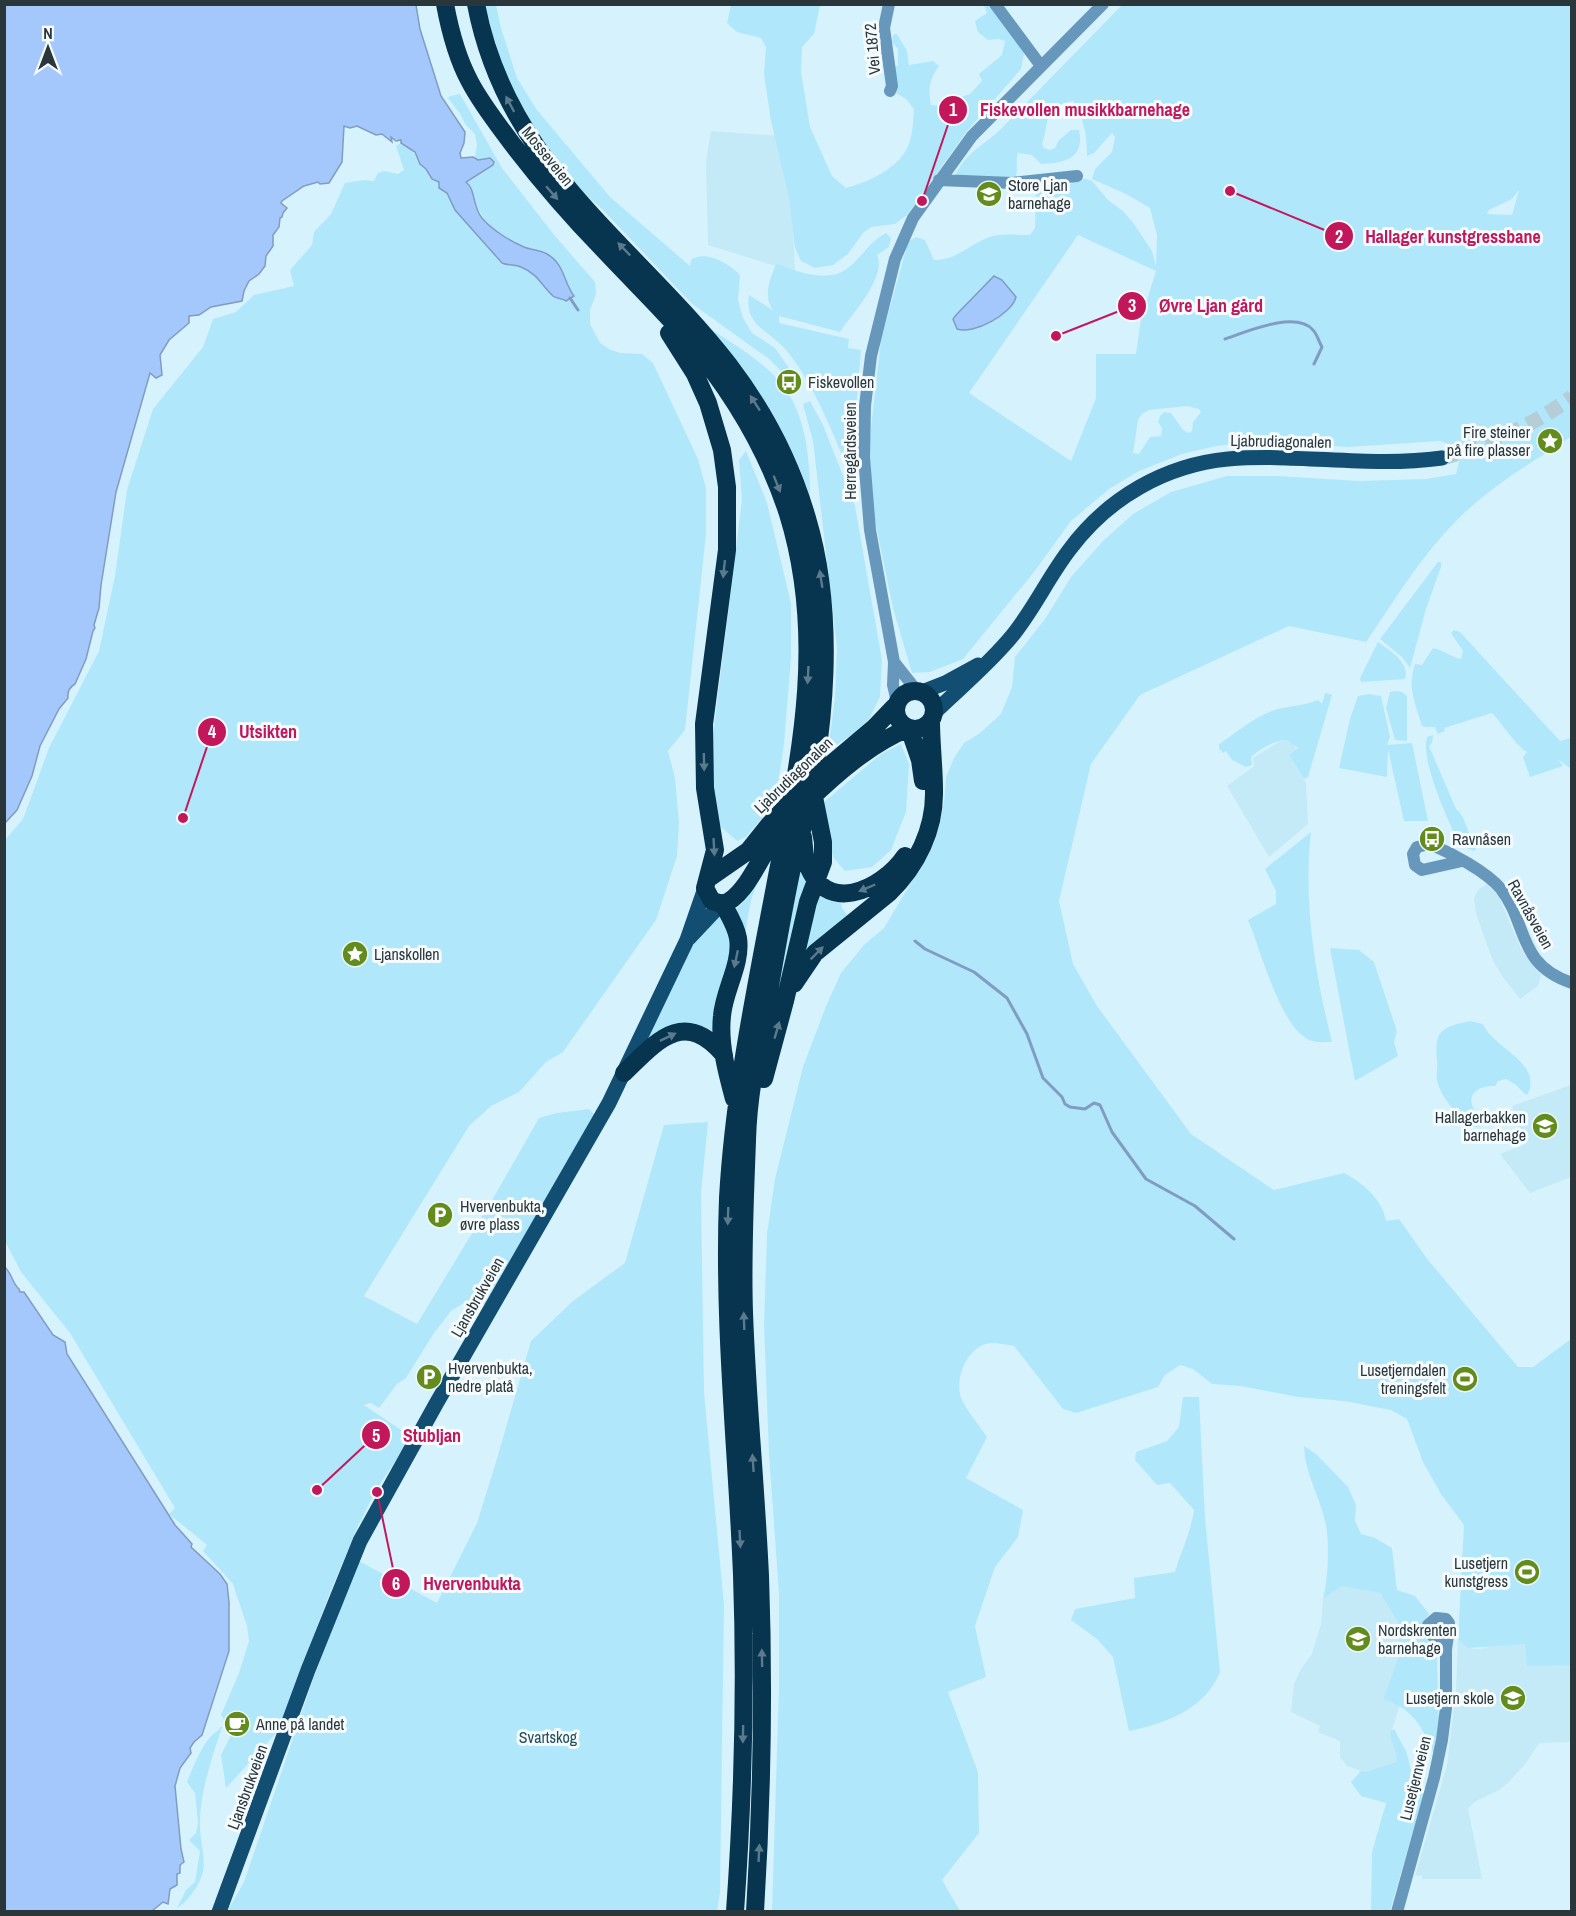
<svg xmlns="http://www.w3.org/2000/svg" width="1576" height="1916" font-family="'Archivo Narrow',sans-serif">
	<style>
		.built { fill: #c4e9f7 }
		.green { fill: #b1e7fa; fill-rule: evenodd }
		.water { fill: #a4c7fc; stroke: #809cc2; stroke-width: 1.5 }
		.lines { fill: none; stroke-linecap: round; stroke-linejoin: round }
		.stream { stroke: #809cc2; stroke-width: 3 }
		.major-tunnel { stroke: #b4cdd6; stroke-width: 15; stroke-dasharray: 15 8; stroke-linecap: butt }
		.minor { stroke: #6798bb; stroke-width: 12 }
		.major { stroke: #114e72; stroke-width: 15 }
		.highway { stroke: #07344e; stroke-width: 18 }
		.oneway { fill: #5b7a8c }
		.labels { text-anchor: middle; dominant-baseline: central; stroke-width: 6; stroke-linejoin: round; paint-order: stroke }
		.street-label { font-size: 16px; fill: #2b363a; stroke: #f6fcfe }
		.poi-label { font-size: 16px; fill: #2b363a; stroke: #f6fcfe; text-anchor: start }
		.park-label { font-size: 16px; fill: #24505e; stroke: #f6fcfe }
		.leader { fill: none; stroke: #c2185b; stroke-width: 2 }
		.callout-dot { fill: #c2185b; stroke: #f6fcfe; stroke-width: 2 }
		.mark-label { font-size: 18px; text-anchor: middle; font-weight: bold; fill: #fff }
		.callout-label { font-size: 18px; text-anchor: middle; font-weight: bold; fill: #c2185b; stroke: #f6fcfe; stroke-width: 6; stroke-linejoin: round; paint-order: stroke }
	</style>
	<rect width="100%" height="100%" fill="#d6f3fd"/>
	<path class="built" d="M711,131L783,136L791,184L795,272L708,245L706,161Z
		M1285,740L1293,744L1296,749L1289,755L1306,783L1308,824L1269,857L1227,786L1254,766L1253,758L1277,743Z
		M1487,884L1498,895L1521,949L1541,975L1538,986L1520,999L1503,977L1493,961L1476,914L1474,898L1478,890Z
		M1571,1085V1177L1530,1193L1500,1154L1524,1145L1512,1106Z
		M1342,1585L1380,1593L1398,1622L1400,1653L1383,1699L1400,1705L1390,1736L1397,1757L1394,1762L1367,1773L1347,1766L1340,1757V1741L1318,1732L1320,1726L1291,1712L1294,1684L1301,1669L1312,1654L1321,1624L1323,1599Z
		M1571,1639V1742L1539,1743L1526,1763L1509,1782L1499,1790L1476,1801L1468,1808L1482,1879H1422V1875L1415,1876L1447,1765L1456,1690L1458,1640L1468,1648L1479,1649L1504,1644H1526Z"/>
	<path class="green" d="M484,5H496L501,28L517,78L537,110L610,197L690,266L691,260C704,249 731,264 740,275L738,300L743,318L752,333L775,348L793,374L787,377L769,359L691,303L603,210L574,184L552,158L506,78Z
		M731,5H820L814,34L802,47L801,72L810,127L832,176L846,188C868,182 898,169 908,146C913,135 913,121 914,109L906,99L896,93L897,84L884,66H898V49L892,42L893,35L897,34L907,51L909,65L933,61L939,66C929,80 928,89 931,105L941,106L955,99L970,94L982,81L979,74L1002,55L1005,41L999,39L988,40L978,32L975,21L987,13L984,5H995L1024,53L1021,69L967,131L907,215L895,224L871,227L863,233L848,254L833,265L815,268L801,261L795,248L789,197L771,121L764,74L766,47L761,38L737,32L727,23Z
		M1122,5H1571V437C1532,462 1490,487 1457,520C1421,556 1394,601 1366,642L1289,626L1140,695L1091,764L1059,901L1073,964L1097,1006L1191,1134L1274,1190L1344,1173C1362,1182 1383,1200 1386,1221L1399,1219L1428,1260L1518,1367H1533L1571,1339V1665L1527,1666L1525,1644L1468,1648L1458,1640L1464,1525L1441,1494L1423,1462L1407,1419L1391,1410L1344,1401L1298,1397L1241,1386L1212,1384L1193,1369L1180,1365L1165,1375L1158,1387L1076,1413L1063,1409L1014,1346C1007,1345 998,1343 991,1343C969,1345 956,1374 960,1394C962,1405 980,1426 987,1437L966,1478L1023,1510L1018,1537L995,1567L975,1626L986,1677L948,1692L978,1772L979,1833L942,1880L960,1911L772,1912L779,1687V1594L769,1454L764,1325L767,1234L775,1179L803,1067L826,1006L841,973L864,945L884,928L924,861L937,832L944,803L946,777L954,758L964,743L980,733L1001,714L1012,687L1015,657L1045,619L1071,577L1103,541L1133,514L1171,492L1227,476H1278L1358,481L1426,479L1456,474L1459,462L1456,447L1440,441L1348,447L1259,441L1216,446L1182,454L1139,471L1109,489L1071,521L1034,572L963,659L930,672L912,673L893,608L874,516L868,454L881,340L908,242L916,237L925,240L934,260C956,260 968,246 987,238C998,233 1017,235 1030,235L1035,228L1036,192L1045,185H1068L1079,179H1086L1092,181L1108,200L1123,211L1134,224L1152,251L1156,267L1157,235L1150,208L1126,194L1092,179L1095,169L1112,152L1115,137L1112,133L1094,153L1087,156C1087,135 1084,119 1073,101C1041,108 1051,119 1042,144L1044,148L1050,150L1055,148L1058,141L1071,130H1079C1085,159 1064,163 1041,164L1032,155L1018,153C1015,162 1019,170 1015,178L955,175C967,152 981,147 1000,130ZM1519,190L1512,215L1487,214L1489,210L1512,199ZM1078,235L1156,271L1141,319L1136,354H1096V398L1071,461L969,393ZM997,276L1016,297C1011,308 1001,318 989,322ZM1187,406L1199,409L1201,412L1193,422L1192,431L1189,433L1183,430L1171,413L1164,412L1160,416L1158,422L1162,428L1161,436L1150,437L1139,454L1133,453L1138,420L1142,414L1149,410Z
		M460,94L502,168L555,236L595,282L596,294L590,310V324L600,343L611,350L621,353L642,354L653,363L698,459L706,488V534L685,730L668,751L675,778L679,823L677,856L656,920L563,1052L546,1062L519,1092L491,1106L469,1126L364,1296L417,1324L491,1202L539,1118L557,1113L589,1109L594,1114L488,1304H462L451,1311L434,1333L406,1378L397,1384L379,1408L371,1403L364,1405L407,1434L408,1441L375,1492L358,1526L329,1595L278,1731L226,1788L221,1755L232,1733L221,1715L239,1673L249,1641L247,1626L233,1584L203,1551L207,1545L169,1514L175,1508L70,1333L21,1272L5,1241V840L23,819L49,748L99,651L115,576L127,490L153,409L203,347L213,319L236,312L254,295L294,286L290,270L312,245L314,232L331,214L345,183L364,180L374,181L378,173L384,171L398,174L404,170L396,146L401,143C419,152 423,171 439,181V188L447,193L455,210L502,263L520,266L539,279L556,298L566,301L572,294C566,280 561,264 548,255C541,250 530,250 522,246C486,228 480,217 466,182L493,166L484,158L478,160L475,158L477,145L475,134L465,124L461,115L448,98L450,96Z
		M886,233L891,238L889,247L877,255C887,277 853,313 840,332L779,316V323L849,339L848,348L861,350L855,423L853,474L848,469C831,430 813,381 785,349C768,329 744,326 749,295L774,311C762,297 770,280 776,264C797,271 827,284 848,268C862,257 870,241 886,233Z
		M707,327C732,343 760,359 780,382C806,412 810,458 810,496C786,426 751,384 707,327Z
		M810,401L823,425L855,506L882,660L880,697L869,719L855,733L828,750L835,698L837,648L813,441L803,404Z
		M746,451L767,503L791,603V658L784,744L775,803L746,837L737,841L720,826L714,806L712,744L742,499L739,460Z
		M1438,562H1441V567L1426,609L1410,668L1402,657L1380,639Z
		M1454,630L1460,632L1560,741L1571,738V769L1558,759L1563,766L1530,777L1523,757L1527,752C1516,746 1502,723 1492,713L1444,728L1445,731L1438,734L1435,727H1426L1422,726C1415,702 1407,688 1415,664L1422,665L1433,648C1443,650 1451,657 1461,659L1463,651L1451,633Z
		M1378,642C1390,651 1410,662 1405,679L1361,682L1360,678Z
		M1396,691L1402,692L1407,696V741L1395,740L1386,708L1390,692Z
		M1325,693L1332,695L1308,777L1304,779L1289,755L1298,748L1286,740C1273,741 1261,748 1251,757L1252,765L1246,767L1232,760L1226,751L1223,753L1219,748V744C1236,733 1253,718 1272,711C1288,705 1301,707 1318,700L1322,704Z
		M1369,694L1381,696L1390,737L1387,745L1412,743L1428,821H1404L1388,749L1387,777L1339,768L1350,719L1358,696Z
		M1433,735L1432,743L1429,746L1456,809C1468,818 1466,837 1478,846L1474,851L1459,845C1449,821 1420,761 1427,737Z
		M901,744L909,764L906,812L891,850L872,867L845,871L833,857L823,803L881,754Z
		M1311,832C1303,903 1315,974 1332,1042C1325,1042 1315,1043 1309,1040C1279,1025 1261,950 1248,920L1276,904V891L1265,869Z
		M798,860L811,881L774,1013Z
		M757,883L751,900L744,939L734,911L747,898Z
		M816,887L841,901L842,908L850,919L799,966Z
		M718,914L733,939L717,1036L709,1034L645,1045L688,949Z
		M1330,948L1359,950L1374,962L1397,1031L1394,1042L1398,1056L1355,1081Z
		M1470,1021L1483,1024C1494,1049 1542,1062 1528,1094L1526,1095L1516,1085L1506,1079L1498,1081L1495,1086C1480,1085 1464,1094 1475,1111C1478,1116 1482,1118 1484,1123L1480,1127H1470C1458,1115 1440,1097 1437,1080C1436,1074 1438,1067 1437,1061C1434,1031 1441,1027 1470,1021Z
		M708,1122L701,1193L704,1392L724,1605L720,1893L717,1911L227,1912L244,1882L336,1612L359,1561L437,1603L477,1523L496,1462L531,1341L573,1301L625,1263L664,1125Z
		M1183,1397H1199L1205,1518L1220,1672C1205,1709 1167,1723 1129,1731L1113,1657L1097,1639L1071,1620L1075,1609L1135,1598L1134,1578L1175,1572C1181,1551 1191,1532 1194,1510L1170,1483L1157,1485L1135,1460L1136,1452L1167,1441L1179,1427Z
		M1304,1446L1316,1454L1348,1487L1356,1505L1355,1521L1361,1534L1375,1538L1392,1548L1397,1590L1415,1596L1429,1614L1424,1622L1423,1630L1435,1648L1437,1659L1439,1730L1434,1755C1422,1727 1414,1709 1383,1699L1400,1653L1398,1622L1380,1593L1342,1586L1323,1599C1328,1581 1330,1540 1325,1521C1319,1495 1305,1473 1304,1446Z
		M220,1727H222C212,1758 201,1788 200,1820C199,1837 206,1857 203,1871C201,1883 188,1902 177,1908L186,1890L195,1882L200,1851L189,1840L196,1833L198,1822L195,1793L187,1782C194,1766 204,1737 219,1730Z
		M1394,1729L1406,1751L1414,1781L1424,1793L1390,1911H1371L1372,1852L1386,1803L1361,1796L1351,1782L1361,1771L1367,1772L1395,1762L1397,1757L1390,1736L1391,1731Z"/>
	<path class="water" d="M5,4L416,5L420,29L441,96L465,132L464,143L460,153L461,158L473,157L478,160L490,158L494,162L493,165L466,182C476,190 472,206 482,218C492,230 510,241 524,247C531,250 540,250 547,254C564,263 564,283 574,296L566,301C562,298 557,299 553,296C542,286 538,274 521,267C515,264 509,266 502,263L455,210L447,193L439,188V182L432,179L426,169L420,164L415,152L401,143V140L396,141L391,137L392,142L382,134L376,135L357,126L350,128L344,126L342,162L329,183L320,184L318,182L304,186L282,201L281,203L287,208L283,213L282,217L280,218L279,227L273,235V246L266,256L265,266L259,274L249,281L244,291L242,301L211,307L199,315L189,316V323L169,340L160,355L162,375L156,378L150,373L116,492L101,585L99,608L94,625L95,628L93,631L86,659L75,684C70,687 67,691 68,698L59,709L40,746L32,776L17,810L5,823Z
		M994,276L1002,280L1016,297C1012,314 973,335 957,329L953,319L956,315Z
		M4,1266C12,1273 12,1283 19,1289L20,1292H24L53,1335L65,1342L67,1354L175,1525L192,1544L191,1547L220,1574L227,1584L229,1602V1651L202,1735L194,1742L190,1748L191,1753L180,1768L175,1786L181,1849L184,1862L180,1865V1873L177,1874V1885L170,1889L168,1904L163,1902L152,1911H5Z"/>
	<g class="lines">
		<path class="stream" d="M570,298L578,310
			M1225,339C1246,332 1296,310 1313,330C1317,334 1319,342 1322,347L1314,364
			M915,941L925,949L974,972L1007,998L1027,1034L1043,1078L1062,1097L1065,1104L1070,1107L1085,1109L1094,1103L1100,1105L1112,1132L1146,1179L1195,1206L1234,1239"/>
		<path class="major-tunnel" d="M1442,458C1489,445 1532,426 1572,397"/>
		<path class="minor" d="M889,4L884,28L892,86L890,91
			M995,4L1041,66
			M939,180L1012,183L1077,176
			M894,662L917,691
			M897,702L893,685L894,662L870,530L864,457L865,406L871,356L895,259L913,218L972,136L1103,4
			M1462,861L1422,870L1415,865L1413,854L1417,847L1430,844C1451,853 1486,871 1501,889C1528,924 1517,965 1572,983
			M1397,1912L1434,1778L1442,1740L1446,1708V1649L1449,1629V1623L1446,1619L1436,1618L1428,1625L1429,1632L1446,1649"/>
		<path class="major" d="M922,692L945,683L978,665
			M934,713C960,688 989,664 1012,636C1034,609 1049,576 1070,549C1108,498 1165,465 1228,459C1300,453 1369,468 1442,458
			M689,938L721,904
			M219,1912L308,1670L360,1541L436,1404L609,1103L687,940L705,888"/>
		<path class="highway" d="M445,4C450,31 457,58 470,82C481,103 496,122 510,141C539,179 570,215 603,249C631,279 660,307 687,338C731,390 767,449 788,514C826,637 801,754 777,876C757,983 734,1090 728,1198C723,1324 737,1450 742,1575C746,1687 743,1800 735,1912
			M476,4C507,168 634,243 729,365C764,411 791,463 807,518C836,615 826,732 802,830C799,840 796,849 794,859C782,912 774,966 764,1019C756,1059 748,1099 747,1140C745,1197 742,1255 744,1312C747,1400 756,1488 760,1576C764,1688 762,1800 755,1912
			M669,333L695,374L708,403L722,450L727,487V550L704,724L705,788L715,850L705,888L712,901L723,904C743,898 757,864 768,848C773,840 780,832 786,825
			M896 710a19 19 0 1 1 38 0a19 19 0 1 1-38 0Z
			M909,728L920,760L923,781
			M807,802C837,773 870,744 909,728
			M803,837C804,845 804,853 806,860C823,917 881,891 905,856
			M709,878L748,851L768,826L804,787L874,728L896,705
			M723,904C729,915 736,926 738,938C742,964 724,990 722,1016C719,1044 727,1073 734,1099
			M794,984L815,953L889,893C917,866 935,829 934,790C934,767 931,744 931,721
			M624,1073C657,1041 684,1008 724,1055
			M764,1079L785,1001L808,902L823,862V842L813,792"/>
	</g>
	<defs><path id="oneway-solid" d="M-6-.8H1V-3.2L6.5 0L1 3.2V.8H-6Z" transform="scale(1.5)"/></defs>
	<g class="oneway">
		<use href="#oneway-solid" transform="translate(510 104) rotate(-118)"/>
		<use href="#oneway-solid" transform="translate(552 193) rotate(49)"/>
		<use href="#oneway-solid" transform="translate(624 249) rotate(-134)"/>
		<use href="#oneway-solid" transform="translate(755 403) rotate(-123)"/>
		<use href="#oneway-solid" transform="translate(777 484) rotate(68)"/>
		<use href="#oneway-solid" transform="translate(724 569) rotate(96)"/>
		<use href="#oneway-solid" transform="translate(821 579) rotate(-99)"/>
		<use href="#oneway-solid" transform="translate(808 675) rotate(93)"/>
		<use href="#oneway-solid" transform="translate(704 762) rotate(89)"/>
		<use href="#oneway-solid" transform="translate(714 847) rotate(87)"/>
		<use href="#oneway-solid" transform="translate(867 888) rotate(157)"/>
		<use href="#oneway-solid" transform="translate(817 953) rotate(-45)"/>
		<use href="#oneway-solid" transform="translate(736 959) rotate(102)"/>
		<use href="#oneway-solid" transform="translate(777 1030) rotate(-74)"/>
		<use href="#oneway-solid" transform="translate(668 1037) rotate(-26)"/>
		<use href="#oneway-solid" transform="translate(728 1216) rotate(92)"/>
		<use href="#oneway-solid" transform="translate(744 1321) rotate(-92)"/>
		<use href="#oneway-solid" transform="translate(753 1463) rotate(-94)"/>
		<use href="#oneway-solid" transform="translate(740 1539) rotate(87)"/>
		<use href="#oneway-solid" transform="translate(762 1658) rotate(-91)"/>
		<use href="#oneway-solid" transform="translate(743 1734) rotate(91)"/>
		<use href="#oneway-solid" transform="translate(759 1853) rotate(-87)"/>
	</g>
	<defs>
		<g id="school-disc" transform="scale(1.35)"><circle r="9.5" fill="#628d1c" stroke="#f6fcfe"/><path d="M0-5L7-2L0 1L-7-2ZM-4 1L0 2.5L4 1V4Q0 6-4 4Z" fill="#fff"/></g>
		<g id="bus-disc" transform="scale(1.35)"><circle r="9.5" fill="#628d1c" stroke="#f6fcfe"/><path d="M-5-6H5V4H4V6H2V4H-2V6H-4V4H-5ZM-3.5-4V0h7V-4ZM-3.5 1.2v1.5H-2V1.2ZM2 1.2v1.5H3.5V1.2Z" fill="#fff"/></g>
		<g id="sight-disc" transform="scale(1.35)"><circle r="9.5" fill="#628d1c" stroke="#f6fcfe"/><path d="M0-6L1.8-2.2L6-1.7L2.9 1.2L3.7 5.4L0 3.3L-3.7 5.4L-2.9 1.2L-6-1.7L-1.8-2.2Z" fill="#fff"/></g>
		<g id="parking-disc" transform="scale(1.35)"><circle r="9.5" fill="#628d1c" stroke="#f6fcfe"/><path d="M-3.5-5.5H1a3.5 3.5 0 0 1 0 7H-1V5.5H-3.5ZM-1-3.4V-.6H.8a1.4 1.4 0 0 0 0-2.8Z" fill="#fff"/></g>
		<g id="stadium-disc" transform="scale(1.35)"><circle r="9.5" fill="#628d1c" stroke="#f6fcfe"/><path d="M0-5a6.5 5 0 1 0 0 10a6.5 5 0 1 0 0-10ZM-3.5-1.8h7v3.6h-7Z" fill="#fff"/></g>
		<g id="cafe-disc" transform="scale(1.35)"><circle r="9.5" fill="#628d1c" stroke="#f6fcfe"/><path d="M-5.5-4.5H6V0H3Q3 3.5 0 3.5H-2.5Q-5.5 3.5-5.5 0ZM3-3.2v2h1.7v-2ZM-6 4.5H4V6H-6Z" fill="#fff"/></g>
	</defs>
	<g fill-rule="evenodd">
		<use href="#school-disc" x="989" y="194"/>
		<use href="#bus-disc" x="789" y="382"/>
		<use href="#sight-disc" x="1550" y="441"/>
		<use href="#bus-disc" x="1432" y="839"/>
		<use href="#sight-disc" x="355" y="954"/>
		<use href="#school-disc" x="1545" y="1126"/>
		<use href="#parking-disc" x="440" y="1215"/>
		<use href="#parking-disc" x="429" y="1377"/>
		<use href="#stadium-disc" x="1465" y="1379"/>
		<use href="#stadium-disc" x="1527" y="1572"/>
		<use href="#school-disc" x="1358" y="1639"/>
		<use href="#school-disc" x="1513" y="1698"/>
		<use href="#cafe-disc" x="237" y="1724"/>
	</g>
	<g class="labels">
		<g class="street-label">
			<text transform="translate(872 49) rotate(-95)">Vei 1872</text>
			<text transform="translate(548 156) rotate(51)">Mosseveien</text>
			<text transform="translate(1281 441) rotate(1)">Ljabrudiagonalen</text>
			<text transform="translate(850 451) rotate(-90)">Herregårdsveien</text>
			<text transform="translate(793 775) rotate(-44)">Ljabrudiagonalen</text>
			<text transform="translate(1531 914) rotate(61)">Ravnåsveien</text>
			<text transform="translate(477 1297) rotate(-60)">Ljansbrukveien</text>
			<text transform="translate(1415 1778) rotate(-76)">Lusetjernveien</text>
			<text transform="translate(247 1787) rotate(-70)">Ljansbrukveien</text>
		</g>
		<g class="poi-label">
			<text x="1008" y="185">Store Ljan<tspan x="1008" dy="18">barnehage</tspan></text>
			<text x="808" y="382">Fiskevollen</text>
			<text x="1530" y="432" text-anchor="end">Fire steiner<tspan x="1530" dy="18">på fire plasser</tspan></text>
			<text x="1452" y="839">Ravnåsen</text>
			<text x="374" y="954">Ljanskollen</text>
			<text x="1526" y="1117" text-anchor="end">Hallagerbakken<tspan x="1526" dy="18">barnehage</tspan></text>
			<text x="460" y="1206">Hvervenbukta,<tspan x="460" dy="18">øvre plass</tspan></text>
			<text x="448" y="1368">Hvervenbukta,<tspan x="448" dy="18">nedre platå</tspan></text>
			<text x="1446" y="1370" text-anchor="end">Lusetjerndalen<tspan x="1446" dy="18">treningsfelt</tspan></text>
			<text x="1508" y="1563" text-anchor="end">Lusetjern<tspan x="1508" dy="18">kunstgress</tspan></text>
			<text x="1378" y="1630">Nordskrenten<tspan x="1378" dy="18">barnehage</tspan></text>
			<text x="1494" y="1698" text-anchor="end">Lusetjern skole</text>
			<text x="256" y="1724">Anne på landet</text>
		</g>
		<g class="park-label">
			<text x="548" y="1737">Svartskog</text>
		</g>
	</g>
	<path class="leader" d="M922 201L953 110M1230 191L1339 236M1056 336L1132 306M183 818L212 732M317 1490L376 1435M377 1492L396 1583"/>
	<g class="callout-dot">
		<circle cx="922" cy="201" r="6"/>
		<circle cx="1230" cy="191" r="6"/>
		<circle cx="1056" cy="336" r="6"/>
		<circle cx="183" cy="818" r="6"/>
		<circle cx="317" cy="1490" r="6"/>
		<circle cx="377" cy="1492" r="6"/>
		<circle cx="953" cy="110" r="15"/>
		<circle cx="1339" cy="236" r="15"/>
		<circle cx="1132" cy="306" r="15"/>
		<circle cx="212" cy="732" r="15"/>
		<circle cx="376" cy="1435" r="15"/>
		<circle cx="396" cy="1583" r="15"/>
	</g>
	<g class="mark-label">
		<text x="953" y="116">1</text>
		<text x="1339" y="243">2</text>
		<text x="1132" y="312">3</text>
		<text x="212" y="738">4</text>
		<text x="376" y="1442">5</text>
		<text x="396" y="1590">6</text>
	</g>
	<g class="callout-label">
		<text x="1085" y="116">Fiskevollen musikkbarnehage</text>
		<text x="1453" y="243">Hallager kunstgressbane</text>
		<text x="1211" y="312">Øvre Ljan gård</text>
		<text x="268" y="738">Utsikten</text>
		<text x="432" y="1442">Stubljan</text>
		<text x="472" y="1590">Hvervenbukta</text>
	</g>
	<rect width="1576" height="1916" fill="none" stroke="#2b363a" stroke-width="12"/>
	<g transform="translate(48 48)" stroke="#f6fcfe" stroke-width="4.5" paint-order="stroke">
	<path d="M0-4.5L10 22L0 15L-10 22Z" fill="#2b363a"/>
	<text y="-9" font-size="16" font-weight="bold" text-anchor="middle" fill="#2b363a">N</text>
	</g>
</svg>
